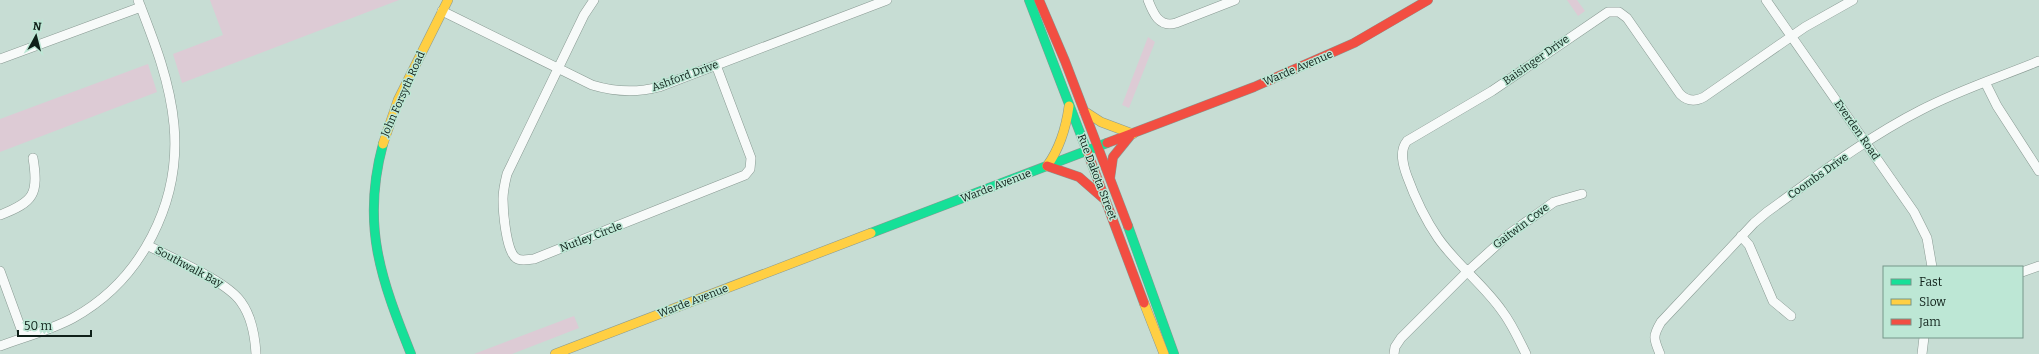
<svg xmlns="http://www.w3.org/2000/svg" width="2039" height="354" font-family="Bitter,serif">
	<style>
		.green { fill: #ddcbd5 }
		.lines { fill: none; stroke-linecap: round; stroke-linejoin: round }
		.street-casing { stroke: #889992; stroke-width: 10 }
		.fast-casing { stroke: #889992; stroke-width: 10 }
		.slow-casing { stroke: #889992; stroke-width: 10 }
		.jam-casing { stroke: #889992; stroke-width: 10 }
		.street { stroke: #f7faf9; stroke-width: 9 }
		.fast { stroke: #16e098; stroke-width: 9 }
		.slow { stroke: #ffcf43; stroke-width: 9 }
		.jam { stroke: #f24e42; stroke-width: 9 }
		.labels { text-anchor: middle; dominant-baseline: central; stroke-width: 3; stroke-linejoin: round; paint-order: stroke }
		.street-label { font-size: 11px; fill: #0f2019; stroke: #bde7d5 }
	</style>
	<rect width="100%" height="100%" fill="#c7ddd4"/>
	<path class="green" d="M210,0H399L182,83L173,54L223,35Z
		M1567,0H1577L1585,11L1578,16Z
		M1148,37L1155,42L1129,108L1122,105Z
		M148,64L157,92L0,152V119Z
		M574,316L579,328L512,354H474Z"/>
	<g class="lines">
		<g class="street-casing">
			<path id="street" d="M594,0L584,15L507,174C505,182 503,191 503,199C503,211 506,251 516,258C521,262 529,259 534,259L745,175L750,169L751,158L716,65
				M1148,0C1153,13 1159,28 1176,23L1235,0
				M1766,0L1914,212L1927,238L1932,267
				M442,11L592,85C615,92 636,93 659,87L887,0
				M0,59L141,7
				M1985,82L1997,106L2039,171
				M0,215C34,202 39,194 33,158
				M1741,236L1749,245L1773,301L1791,316
				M147,245C171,258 227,281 241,302C252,317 255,336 256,354
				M0,271L24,337
				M2022,272L2039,266
				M0,346C24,337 51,330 73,318C142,280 181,202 174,125C170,81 154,41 138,0
				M1394,354L1395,347L1401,338L1468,271L1509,234L1554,202L1582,194
				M1526,354C1519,340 1512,324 1502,311C1484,285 1457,265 1438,238C1425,219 1415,198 1407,176C1403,165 1399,151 1407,141L1492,91L1608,12H1619L1627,18L1680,94C1687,101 1695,102 1704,97L1805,27L1853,0
				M1660,354C1654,339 1652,337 1661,322L1754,223L1767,212C1817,176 1866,138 1921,110C1959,90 2000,77 2039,61
				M1922,354L1924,337"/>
		</g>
		<g class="fast-casing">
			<path id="fast" d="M1029,0L1087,151
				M383,144C361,225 381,279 411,354
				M1128,226L1174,354
				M871,233L1107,143"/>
		</g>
		<g class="slow-casing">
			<path id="slow" d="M1084,111L1101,122L1133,134
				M383,144L398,100L448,0
				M1047,166C1060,148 1066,128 1069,106
				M1144,303L1164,354
				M555,354L871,233"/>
		</g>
		<g class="jam-casing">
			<path id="jam" d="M1039,0L1065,61L1128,226
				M1107,143L1254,87L1354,43L1428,0
				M1087,151L1144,303
				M1047,166L1079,177L1103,198
				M1110,178L1113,157L1130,136"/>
		</g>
		<use href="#street" class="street"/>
		<use href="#fast" class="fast"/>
		<use href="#slow" class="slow"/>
		<use href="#jam" class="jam"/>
	</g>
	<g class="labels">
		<g class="street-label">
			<text transform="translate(1536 60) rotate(-35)">Baisinger Drive</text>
			<text transform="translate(1298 68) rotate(-23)">Warde Avenue</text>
			<text transform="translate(685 76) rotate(-20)">Ashford Drive</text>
			<text transform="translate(403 94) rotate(-66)">John Forsyth Road</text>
			<text transform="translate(1857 130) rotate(55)">Everden Road</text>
			<text transform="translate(1818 176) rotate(-35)">Coombs Drive</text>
			<text transform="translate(1097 177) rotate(69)">Rue Dakota Street</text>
			<text transform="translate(996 186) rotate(-21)">Warde Avenue</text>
			<text transform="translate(1521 226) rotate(-37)">Gaitwin Cove</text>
			<text transform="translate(591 237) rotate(-21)">Nutley Circle</text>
			<text transform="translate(189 267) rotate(28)">Southwalk Bay</text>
			<text transform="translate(693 301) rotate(-21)">Warde Avenue</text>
		</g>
	</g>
	<rect x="1883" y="266" width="140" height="72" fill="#bde7d5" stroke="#77978a"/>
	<rect x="1891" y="279" width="20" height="6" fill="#16e098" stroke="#77978a"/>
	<text x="1919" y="286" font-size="12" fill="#0f2019">Fast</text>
	<rect x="1891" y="299" width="20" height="6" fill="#ffcf43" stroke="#77978a"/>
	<text x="1919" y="306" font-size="12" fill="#0f2019">Slow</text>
	<rect x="1891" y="319" width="20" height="6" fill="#f24e42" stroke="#77978a"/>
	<text x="1919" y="326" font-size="12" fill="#0f2019">Jam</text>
	<g transform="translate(36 36) rotate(7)" stroke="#bde7d5" stroke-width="3" paint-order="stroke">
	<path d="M0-3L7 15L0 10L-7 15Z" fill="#0f2019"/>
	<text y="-6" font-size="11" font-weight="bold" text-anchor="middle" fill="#0f2019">N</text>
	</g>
	<path d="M18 330v6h73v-6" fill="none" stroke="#0f2019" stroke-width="2"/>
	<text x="24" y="330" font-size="12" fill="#0f2019" stroke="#bde7d5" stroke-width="3" paint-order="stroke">50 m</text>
</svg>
